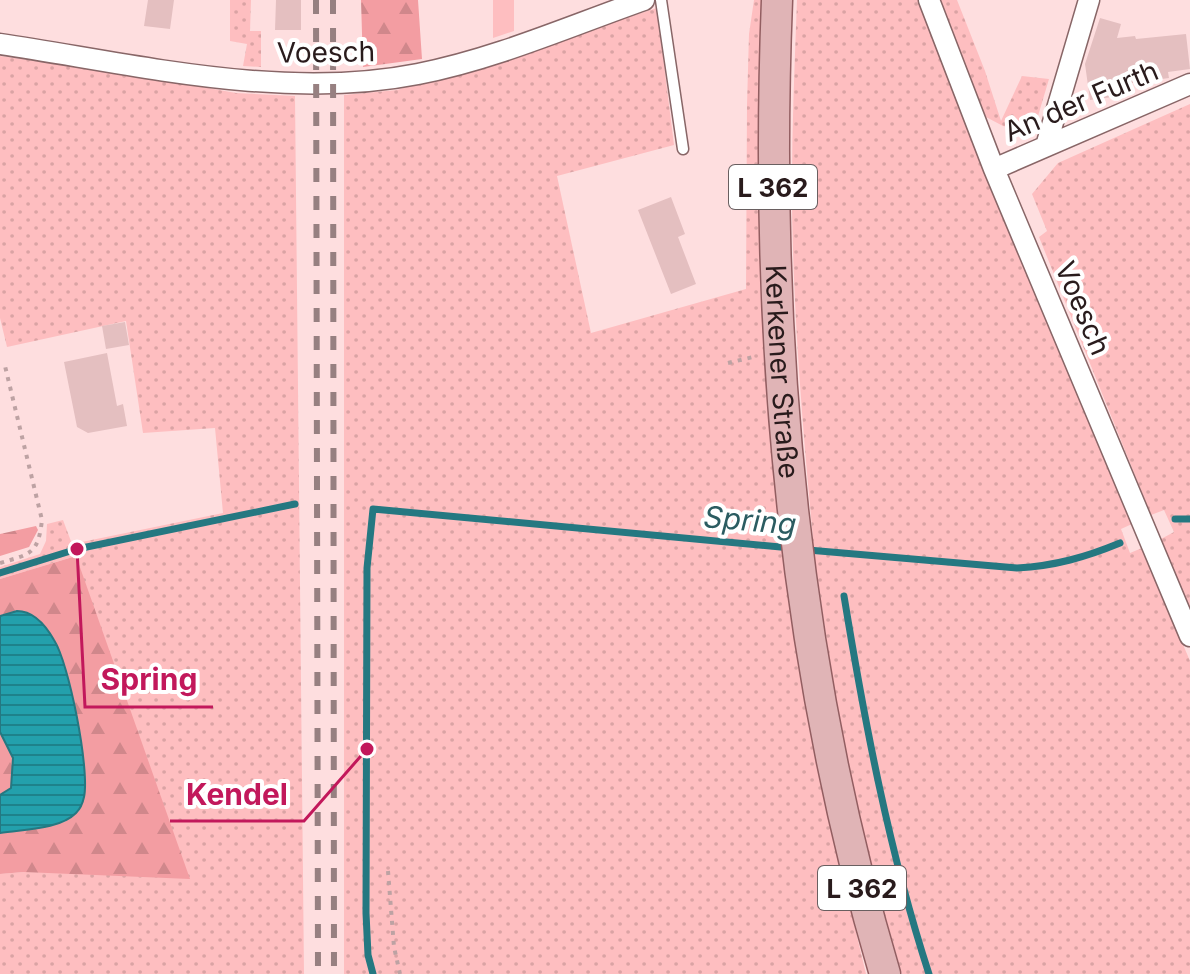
<svg xmlns="http://www.w3.org/2000/svg" width="1190" height="974" font-family="Inter,sans-serif">
	<style>
		.grass { fill: url(#grass-dots) }
		.forest { fill: url(#forest-firs) }
		.park { fill: #febec0 }
		.water { fill: url(#water-rules); stroke: #257881; stroke-width: 2 }
		.lines { fill: none; stroke-linecap: round; stroke-linejoin: round }
		.stream { stroke: #257881; stroke-width: 7 }
		.building { fill: #e4bfc0 }
		.lane-casing { stroke: #886667; stroke-width: 13 }
		.street-casing { stroke: #886667; stroke-width: 23 }
		.primary-casing { stroke: #925e61; stroke-width: 33 }
		.path { stroke: #bda2a3; stroke-width: 4; stroke-dasharray: 4 6; stroke-linecap: butt }
		.lane { stroke: #fff; stroke-width: 10 }
		.street { stroke: #fff; stroke-width: 20 }
		.primary { stroke: #e0b4b6; stroke-width: 30 }
		.rail { stroke: #978081; stroke-width: 6; stroke-dasharray: 14 14; stroke-linecap: butt }
		.labels { text-anchor: middle; dominant-baseline: central; stroke-width: 8; stroke-linejoin: round; paint-order: stroke }
		.shield { fill: #fff; stroke: #695f60; stroke-width: 2 }
		.shield-label { font-size: 26px; font-weight: bold; fill: #291b1c }
		.street-label { font-size: 28px; fill: #291b1c; stroke: #fff }
		.water-label { font-size: 30px; font-style: italic; fill: #2b5c61; stroke: #fff }
		.leader { fill: none; stroke: #c2185b; stroke-width: 3 }
		.callout-dot { fill: #c2185b; stroke: #fff; stroke-width: 3 }
		.callout-label { font-size: 30px; text-anchor: middle; font-weight: bold; fill: #c2185b; stroke: #fff; stroke-width: 8; stroke-linejoin: round; paint-order: stroke }
	</style>
	<defs>
		<pattern id="grass-dots" width="8" height="8" patternUnits="userSpaceOnUse" patternTransform="scale(2)"><rect width="8" height="8" fill="#febec0"/><path d="M2 2h.1M6 6h.1" fill="none" stroke="#daa3a4" stroke-width="1.8" stroke-linecap="round"/></pattern>
		<pattern id="forest-firs" width="22" height="20" patternUnits="userSpaceOnUse" patternTransform="scale(2)"><rect width="22" height="20" fill="#f39da2"/><path d="M5 1l3.5 6h-7zM16 11l3.5 6h-7z" fill="#d0878b"/></pattern>
		<pattern id="water-rules" width="6" height="5" patternUnits="userSpaceOnUse" patternTransform="scale(2)"><rect width="6" height="5" fill="#23a0ac"/><path d="M0 2.5h6" fill="none" stroke="#1e828b"/></pattern>
	</defs>
	<rect width="100%" height="100%" fill="#fededf"/>
	<path class="grass" d="M230,0H251L250,31H261V67L243,66L247,44L230,41Z
		M754,0H767L783,535L813,538C804,442 796,347 793,251C790,167 794,83 797,0H918L1132,524L1121,529L1130,553L1142,548L1190,661V974H902L871,866L838,717L815,560L787,555C804,697 832,835 866,974H344V95L397,90L657,8L674,145L557,176L591,333L746,289L747,105L749,34Z
		M939,0H957L985,71L1001,121L1022,76L1049,79L1038,116L1022,130L1003,126L986,117Z
		M0,56L120,72L236,93L295,96L304,974H0V874L24,872L76,556L0,579V567L40,554L46,541L47,524L63,520L72,544L223,513L215,428L143,433L126,321L7,347L0,318Z
		M1190,104V609L1161,539L1174,532L1164,510L1151,515L1039,237L1047,231L1032,194L1058,163Z"/>
	<path class="forest" d="M361,0H418L422,59L363,67Z
		M36,526L38,530L29,547L0,556V534Z
		M76,556L190,879L24,872L0,874V833L65,822L79,811L84,797L85,771L66,669L55,641L36,618L17,611L0,616V579Z
		M0,732L13,758L11,788L0,795Z"/>
	<path class="park" d="M493,0H514V31L493,38Z"/>
	<path class="water" d="M17,611C34,611 46,626 54,640C69,663 90,770 84,797C83,802 80,809 76,813C59,830 23,829 0,833V795L11,788L13,758L0,732V616Z"/>
	<g class="lines">
		<path class="stream" d="M1175,519H1190
			M808,550L1017,568C1055,566 1086,557 1120,543
			M0,573L77,549L295,504
			M844,596C865,724 889,851 929,974
			M373,974L368,955L366,913L367,568L373,509L791,548"/>
	</g>
	<path class="building" d="M148,0H174L170,29L144,26Z
		M276,0H301V30H275Z
		M1100,18L1121,24L1117,38L1135,36L1136,39L1186,34L1190,69L1168,72L1169,78L1118,85L1120,96L1090,100L1085,64Z
		M671,197L685,234L678,237L696,284L671,294L638,210Z
		M125,322L129,345L106,349L102,326Z
		M107,353L117,406L123,404L127,426L88,433L77,427L64,362Z"/>
	<g class="lines">
		<g class="lane-casing">
			<path id="lane" d="M661,0L683,149"/>
		</g>
		<g class="street-casing">
			<path id="street" d="M929,0L994,169L1190,636
				M0,44C134,64 283,101 418,74C495,59 570,26 644,0
				M1046,146L1089,0
				M994,169L1190,84"/>
		</g>
		<g class="primary-casing">
			<g id="primary">
				<path id="s1" d="M777,0C764,328 791,658 885,974"/>
			</g>
		</g>
		<path class="path" d="M728,363L753,357
			M0,563C31,554 38,554 42,520L5,366
			M388,871L394,947L400,974"/>
		<use href="#lane" class="lane"/>
		<use href="#street" class="street"/>
		<use href="#primary" class="primary"/>
		<path class="rail" d="M316,0L318,974
			M333,0L334,974"/>
	</g>
	<g class="labels">
		<g class="shield">
			<rect x="729" y="165" width="88" height="44" rx="6"/>
			<rect x="818" y="866" width="88" height="44" rx="6"/>
		</g>
		<g class="shield-label">
			<text x="773" y="187">L 362</text>
			<text x="862" y="888">L 362</text>
		</g>
		<g class="street-label">
			<text transform="translate(326 52) rotate(-1)">Voesch</text>
			<text transform="translate(1081 101) rotate(-23)">An der Furth</text>
			<text transform="translate(1083 308) rotate(67)">Voesch</text>
			<text stroke="none"><textPath href="#s1" startOffset="372">Kerkener Straße</textPath></text>
		</g>
		<g class="water-label">
			<text transform="translate(750 520) rotate(5)">Spring</text>
		</g>
	</g>
	<path class="leader" d="M77 549L85 707H213M367 749L304 821H170"/>
	<g class="callout-dot">
		<circle cx="77" cy="549" r="8"/>
		<circle cx="367" cy="749" r="8"/>
	</g>
	<g class="callout-label">
		<text x="149" y="690">Spring</text>
		<text x="237" y="805">Kendel</text>
	</g>
</svg>
